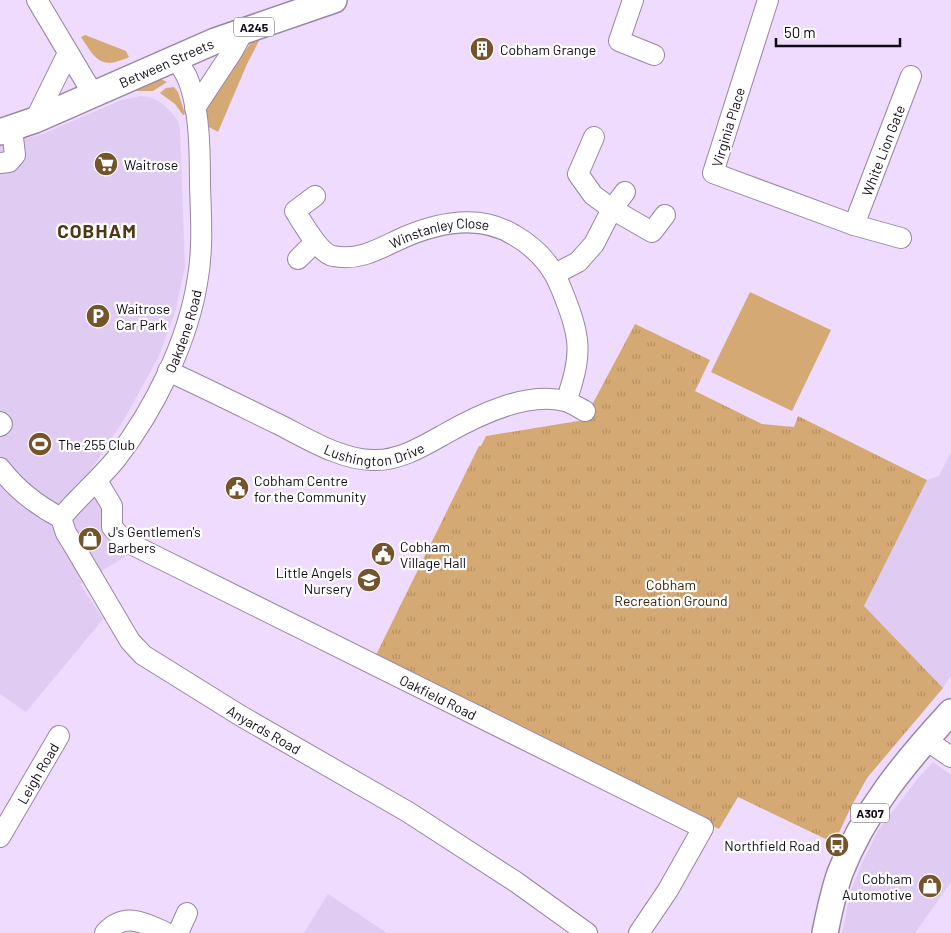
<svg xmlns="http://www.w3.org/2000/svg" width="951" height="933" font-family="Barlow,sans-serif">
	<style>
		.built { fill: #e0cbf2 }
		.grass { fill: #d5a973 }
		.park { fill: url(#park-tufts) }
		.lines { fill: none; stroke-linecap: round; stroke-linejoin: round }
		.minor-casing { stroke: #9786a5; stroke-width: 22 }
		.major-casing { stroke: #9786a5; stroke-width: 28 }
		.minor { stroke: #fff; stroke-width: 20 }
		.major { stroke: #fff; stroke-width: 25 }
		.labels { text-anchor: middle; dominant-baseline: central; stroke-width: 4.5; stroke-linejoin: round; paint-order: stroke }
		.shield { fill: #fff; stroke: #59545d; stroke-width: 1 }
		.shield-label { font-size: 12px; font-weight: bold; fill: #120b17 }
		.poi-label { font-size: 14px; fill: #120b17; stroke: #fff; text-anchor: start }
		.street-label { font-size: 14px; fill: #120b17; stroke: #fff }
		.park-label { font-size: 14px; fill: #3a2404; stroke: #fff }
		.district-label { font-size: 19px; font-weight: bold; letter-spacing: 1px; fill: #503715; stroke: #fff }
	</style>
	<defs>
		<pattern id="park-tufts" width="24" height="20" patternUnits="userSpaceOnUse" patternTransform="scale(1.25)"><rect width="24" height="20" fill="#d5a973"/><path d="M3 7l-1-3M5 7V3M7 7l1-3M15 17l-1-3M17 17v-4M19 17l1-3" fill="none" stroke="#b69063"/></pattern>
	</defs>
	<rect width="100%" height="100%" fill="#eedbfe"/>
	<path class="built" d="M141,96L152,98L163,104L172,113L178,121L180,129L185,267L176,309L158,358L125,418L85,479L143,546L80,584L103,619L26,712L0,694V145L43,134L121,100Z
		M951,452V675L943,688L864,606L927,480L939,476Z
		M933,762L951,775V882L915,933H842L851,890L862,863L879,829L920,776Z
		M328,894L387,933H304Z"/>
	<path class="grass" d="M85,35L126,51L129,57C101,70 96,60 81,37Z
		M260,39L247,64L218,132L209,127L206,108L238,52L243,54L250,44Z
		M155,79H161L167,82L153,91H131Z
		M174,87L178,92L185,114L183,115L175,104L160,93L166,88Z
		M750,292L831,330L792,411L711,372Z"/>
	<path class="park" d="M635,324L710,360L695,391L762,424L794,427L798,416L927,480L864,606L943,688L867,778L851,807L834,843L738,797L719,829L375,657L477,450L479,446H481L486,436L584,420Z"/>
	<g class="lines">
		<g class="minor-casing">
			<g id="minor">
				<path d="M37,0L93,94"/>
				<path d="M633,0L619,41L654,55"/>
				<path d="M768,0L713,173L854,225L901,238"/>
				<path d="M195,108L232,52L244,30"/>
				<path d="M35,120L68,53"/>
				<path d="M594,137L578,174L593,195L612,209L652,232L665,215"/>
				<path d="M0,163L9,162L15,155L12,129"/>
				<path id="s1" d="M315,196L295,211C302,222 320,254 333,256C358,261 377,250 398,240C435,223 478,213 514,235C535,247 552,265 561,288C580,335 584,353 566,401"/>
				<path id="s2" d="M854,225L911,76"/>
				<path d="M298,259L315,242"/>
				<path d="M555,274L578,262L594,244L612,209L625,192"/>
				<path id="s3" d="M168,371C205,388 241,406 278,424C306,438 341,460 373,460C398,461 422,447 443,435C476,416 526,391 565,401C572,403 579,408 585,411"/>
				<path d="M0,422L2,424L0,426"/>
				<path id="s4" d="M0,468C16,489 38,506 61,518L66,533L74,546L130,641L143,655L241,716L408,812L516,882L587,933"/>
				<path id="s5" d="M97,481L112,506V527L120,536L133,545L703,828L668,890L639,933"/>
				<path id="s6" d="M61,518C78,497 99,480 116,459C154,410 189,340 198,277C203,247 201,217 200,186C200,154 200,107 187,77C184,71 179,64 176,58"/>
				<path d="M926,740L951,757"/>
				<path id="s7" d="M0,837L59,736"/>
				<path d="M105,933C125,911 145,923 167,933"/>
				<path d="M178,933L187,913"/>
			</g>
		</g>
		<g class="major-casing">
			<g id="major">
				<path id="s8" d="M0,132L35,120L215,41L334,0"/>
				<path d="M825,933C829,913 833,893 840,873C864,811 906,761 951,712"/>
			</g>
		</g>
		<use href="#minor" class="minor"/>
		<use href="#major" class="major"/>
	</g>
	<defs>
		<g id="building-disc" transform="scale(1.25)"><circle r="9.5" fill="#74542a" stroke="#fff"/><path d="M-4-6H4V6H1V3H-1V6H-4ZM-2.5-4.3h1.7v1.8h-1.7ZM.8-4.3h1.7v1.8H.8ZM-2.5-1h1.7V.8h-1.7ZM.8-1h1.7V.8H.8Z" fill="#fff"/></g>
		<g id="supermarket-disc" transform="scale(1.25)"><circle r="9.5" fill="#74542a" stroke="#fff"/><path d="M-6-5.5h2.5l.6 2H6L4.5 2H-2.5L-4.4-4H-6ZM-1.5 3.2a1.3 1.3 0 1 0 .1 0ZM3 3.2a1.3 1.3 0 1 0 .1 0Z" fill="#fff"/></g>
		<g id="parking-disc" transform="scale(1.25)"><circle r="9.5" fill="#74542a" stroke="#fff"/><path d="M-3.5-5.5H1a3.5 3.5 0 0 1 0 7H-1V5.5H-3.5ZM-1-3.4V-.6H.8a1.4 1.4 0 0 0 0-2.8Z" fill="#fff"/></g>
		<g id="stadium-disc" transform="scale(1.25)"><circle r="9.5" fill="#74542a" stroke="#fff"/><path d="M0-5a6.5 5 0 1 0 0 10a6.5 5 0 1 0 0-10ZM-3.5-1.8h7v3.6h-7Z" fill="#fff"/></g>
		<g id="civic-disc" transform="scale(1.25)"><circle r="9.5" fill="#74542a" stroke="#fff"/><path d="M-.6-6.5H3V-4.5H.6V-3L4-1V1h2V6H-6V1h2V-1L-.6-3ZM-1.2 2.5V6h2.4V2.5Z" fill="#fff"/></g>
		<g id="shop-disc" transform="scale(1.25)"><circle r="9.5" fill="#74542a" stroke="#fff"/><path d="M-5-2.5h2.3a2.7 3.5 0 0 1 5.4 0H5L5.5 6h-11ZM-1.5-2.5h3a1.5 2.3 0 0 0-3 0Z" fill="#fff"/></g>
		<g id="school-disc" transform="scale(1.25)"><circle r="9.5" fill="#74542a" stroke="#fff"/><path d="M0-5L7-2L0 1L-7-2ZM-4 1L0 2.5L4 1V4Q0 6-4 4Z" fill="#fff"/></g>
		<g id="bus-disc" transform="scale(1.25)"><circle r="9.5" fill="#74542a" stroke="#fff"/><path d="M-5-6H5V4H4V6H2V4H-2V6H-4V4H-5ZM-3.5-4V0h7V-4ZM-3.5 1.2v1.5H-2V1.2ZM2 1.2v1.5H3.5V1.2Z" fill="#fff"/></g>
	</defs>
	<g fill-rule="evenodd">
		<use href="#building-disc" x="482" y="49"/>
		<use href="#supermarket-disc" x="106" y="164"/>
		<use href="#parking-disc" x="98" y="316"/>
		<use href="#stadium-disc" x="40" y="444"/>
		<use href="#civic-disc" x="237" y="488"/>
		<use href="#shop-disc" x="90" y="539"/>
		<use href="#civic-disc" x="383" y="554"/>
		<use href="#school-disc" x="369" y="580"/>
		<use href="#bus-disc" x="837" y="845"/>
		<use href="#shop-disc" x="930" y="886"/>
	</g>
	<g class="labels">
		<g class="shield">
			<rect x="234" y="17.5" width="40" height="19" rx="4"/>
			<rect x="851" y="803.5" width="38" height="19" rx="4"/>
		</g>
		<g class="shield-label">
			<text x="254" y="27">A245</text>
			<text x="870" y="813">A307</text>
		</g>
		<g class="poi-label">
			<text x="500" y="49">Cobham Grange</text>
			<text x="124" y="164">Waitrose</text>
			<text x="116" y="308">Waitrose<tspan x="116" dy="16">Car Park</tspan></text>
			<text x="58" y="444">The 255 Club</text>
			<text x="254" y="480">Cobham Centre<tspan x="254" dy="16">for the Community</tspan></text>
			<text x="108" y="531">J's Gentlemen's<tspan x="108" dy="16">Barbers</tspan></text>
			<text x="400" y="546">Cobham<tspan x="400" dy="16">Village Hall</tspan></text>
			<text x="352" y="572" text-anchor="end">Little Angels<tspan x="352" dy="16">Nursery</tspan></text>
			<text x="820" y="845" text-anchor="end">Northfield Road</text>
			<text x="912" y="878" text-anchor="end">Cobham<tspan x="912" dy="16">Automotive</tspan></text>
		</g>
		<g class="street-label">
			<text stroke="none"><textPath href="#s8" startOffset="180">Between Streets</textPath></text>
			<text transform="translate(728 127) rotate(-73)">Virginia Place</text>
			<text stroke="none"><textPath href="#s2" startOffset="80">White Lion Gate</textPath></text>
			<text stroke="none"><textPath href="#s1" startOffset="196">Winstanley Close</textPath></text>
			<text stroke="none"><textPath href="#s6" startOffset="226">Oakdene Road</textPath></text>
			<text stroke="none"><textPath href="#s3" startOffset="226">Lushington Drive</textPath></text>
			<text stroke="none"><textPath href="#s5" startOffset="419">Oakfield Road</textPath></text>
			<text stroke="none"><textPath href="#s4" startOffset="382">Anyards Road</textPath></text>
			<text stroke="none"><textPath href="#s7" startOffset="74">Leigh Road</textPath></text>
		</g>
		<g class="park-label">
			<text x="671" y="584">Cobham<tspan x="671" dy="16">Recreation Ground</tspan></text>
		</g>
		<g class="district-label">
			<text x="97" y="230">COBHAM</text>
		</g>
	</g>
	<path d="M776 38v8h124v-8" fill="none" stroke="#120b17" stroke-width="2.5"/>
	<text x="784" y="38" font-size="15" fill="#120b17" stroke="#ffffff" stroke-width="4" paint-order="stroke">50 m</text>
</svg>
